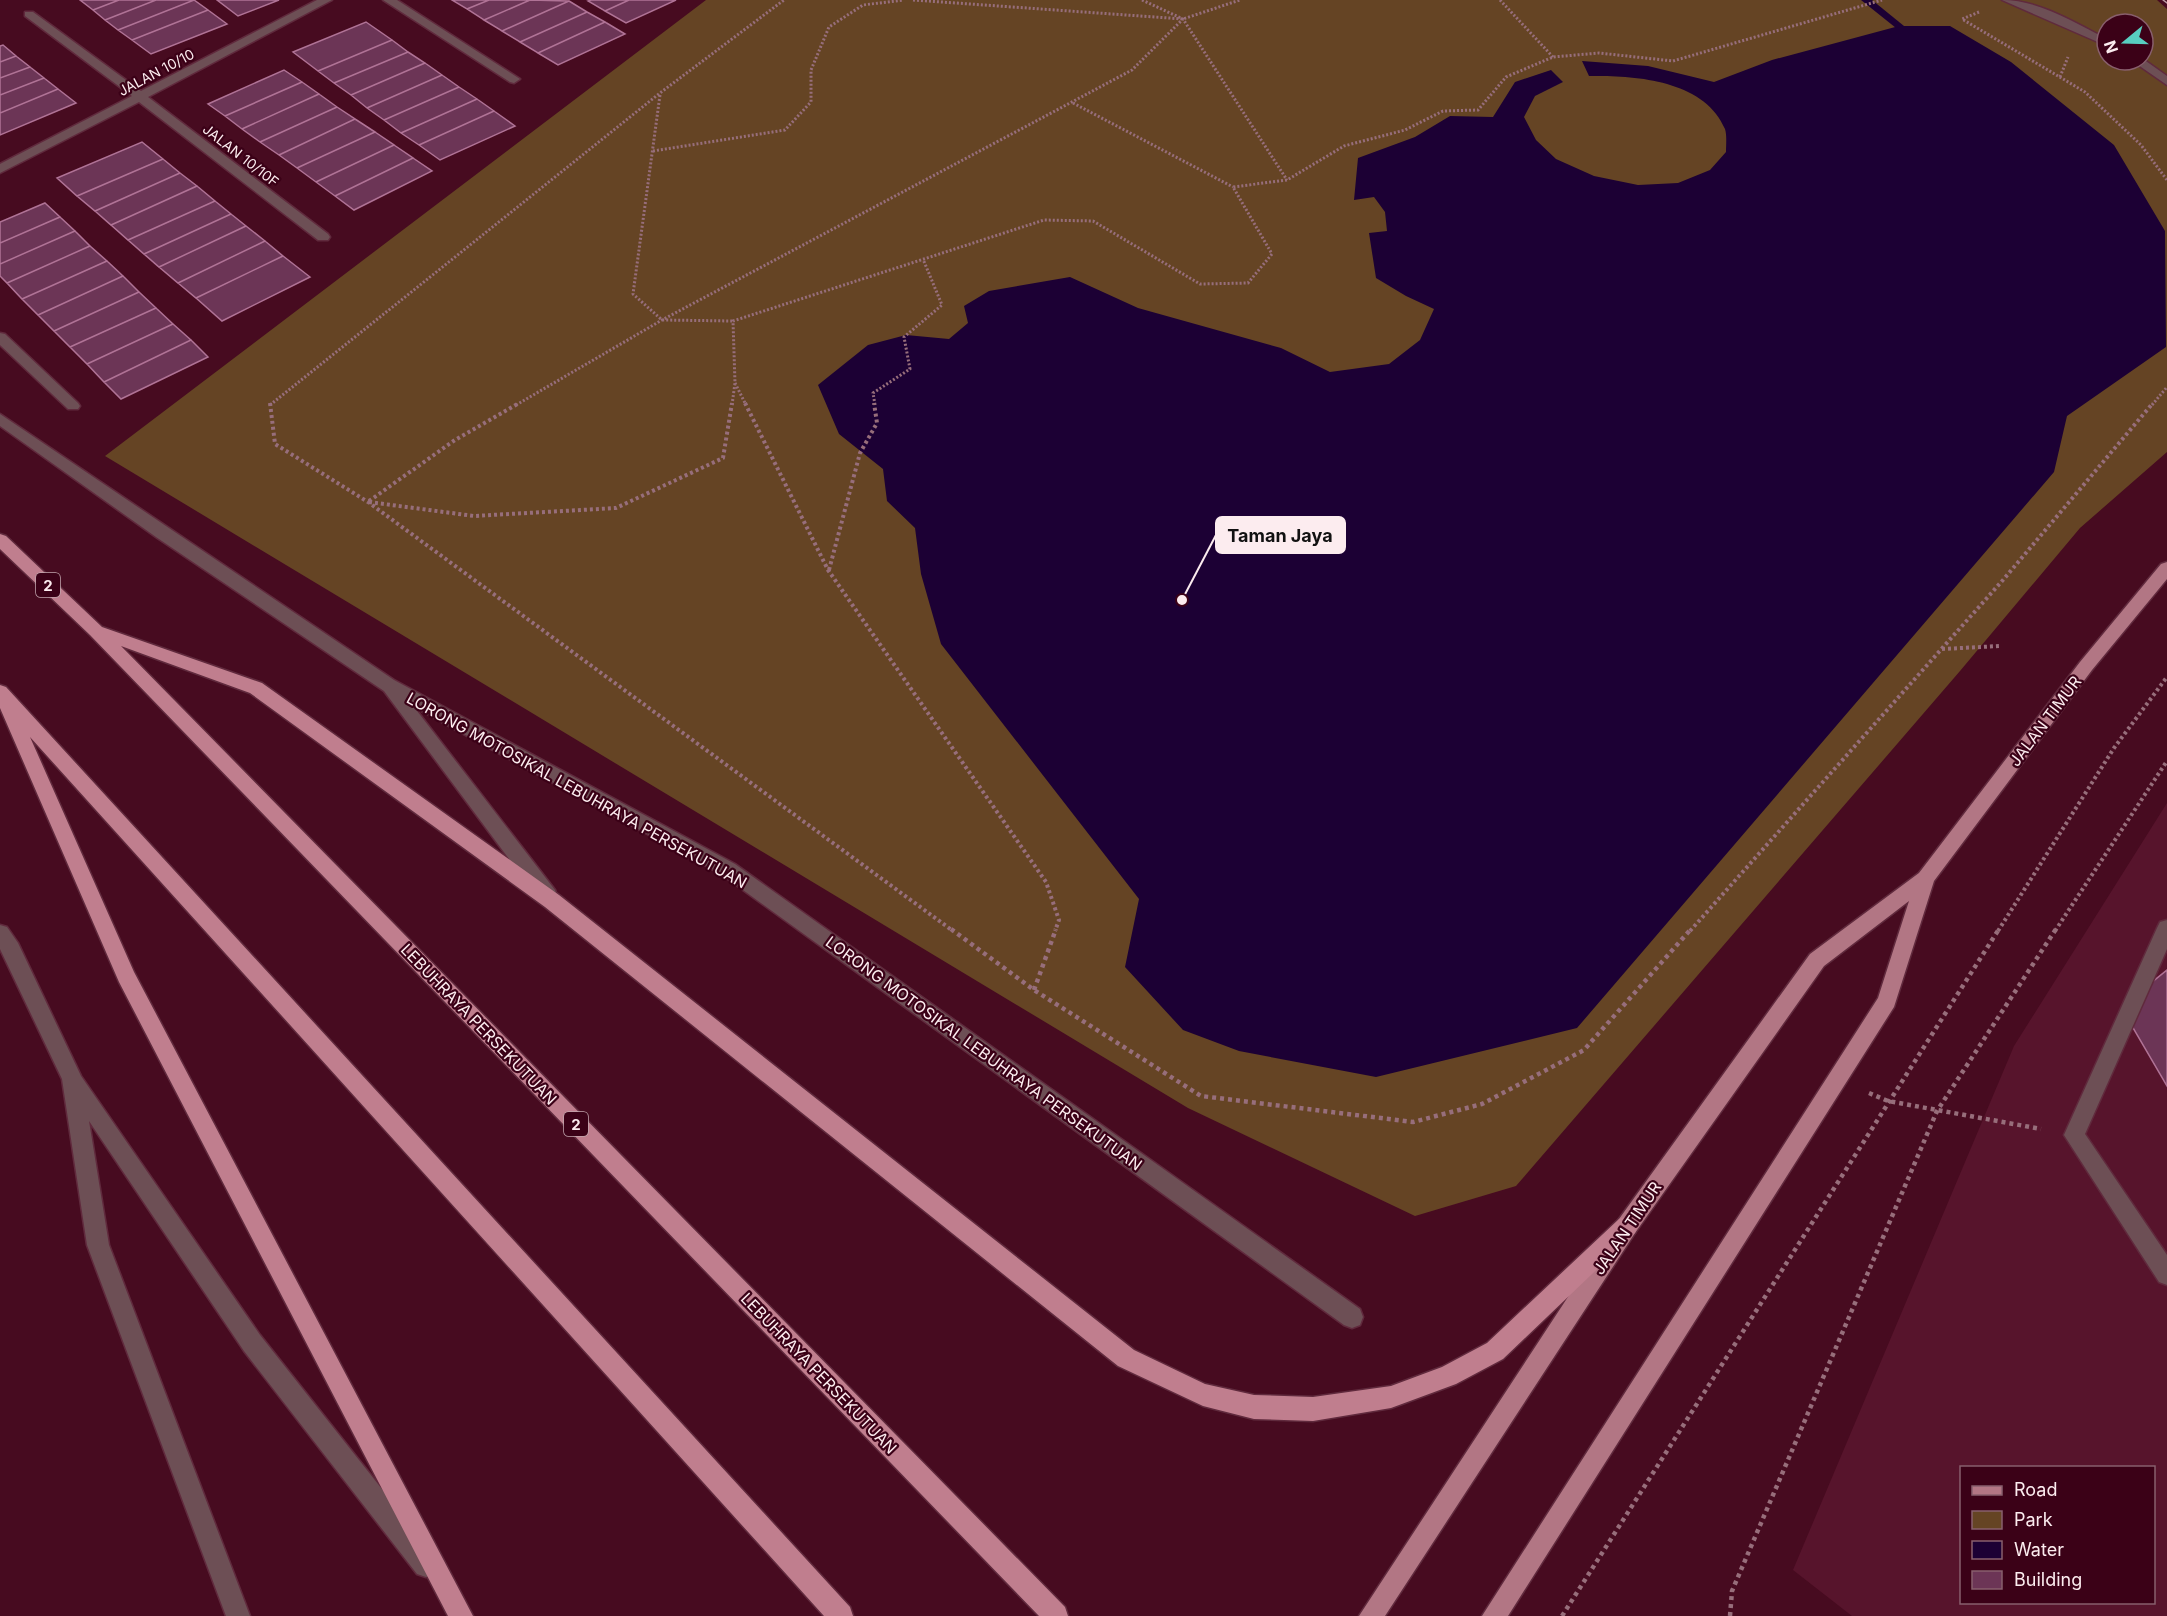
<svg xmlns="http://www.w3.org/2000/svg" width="2167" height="1616" font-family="Inter,sans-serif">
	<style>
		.built { fill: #57142c; fill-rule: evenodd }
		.green { fill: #654424; fill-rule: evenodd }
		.water { fill: #1c0034 }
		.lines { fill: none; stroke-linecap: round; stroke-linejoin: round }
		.stream { fill: #1c0034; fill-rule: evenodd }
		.building { fill: #6c3556; stroke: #b07396; stroke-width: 1.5 }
		.service-casing { stroke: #602a3d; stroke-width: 3 }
		.minor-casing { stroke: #602a3d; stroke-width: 3 }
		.primary-casing { stroke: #602a3d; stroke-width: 3 }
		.trunk-casing { stroke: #602a3d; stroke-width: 3 }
		.path-far2 { stroke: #976e7b; stroke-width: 3; stroke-dasharray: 2 2; stroke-linecap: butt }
		.path-far1 { stroke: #976e7b; stroke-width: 4; stroke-dasharray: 3 3; stroke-linecap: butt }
		.path { stroke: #976e7b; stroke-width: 4.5; stroke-dasharray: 4 4; stroke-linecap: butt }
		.service { fill: #6d4f55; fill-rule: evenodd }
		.minor { fill: #6d4f55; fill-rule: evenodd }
		.primary { fill: #b27684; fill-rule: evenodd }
		.trunk { fill: #c07e8e; fill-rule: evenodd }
		.tram { stroke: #bd9da6; stroke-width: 1.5 }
		.labels { text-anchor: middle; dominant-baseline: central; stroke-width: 4.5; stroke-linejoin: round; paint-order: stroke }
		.far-street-label { font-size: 14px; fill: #fcecef; stroke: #3b0117 }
		.shield { fill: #3b0117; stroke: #c2a6ae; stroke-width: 1.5 }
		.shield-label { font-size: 15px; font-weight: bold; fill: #fcecef }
		.street-label { font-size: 16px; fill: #fcecef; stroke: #3b0117 }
		.leader { fill: none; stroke: #fcecef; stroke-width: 2 }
		.callout-dot { fill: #fcecef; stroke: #3b0117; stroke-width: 2 }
		.callout { fill: #fcecef; stroke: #fcecef; stroke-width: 2 }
		.callout-label { font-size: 18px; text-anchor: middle; font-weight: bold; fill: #111 }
	</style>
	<rect width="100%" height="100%" fill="#470b20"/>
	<path class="built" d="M2167,803V1616H1852L1793,1570L2014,1046ZM1962,1468H2154V1602H1962Z"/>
	<path class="green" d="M706,0H2157L2167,9V452L2080,528L1960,671L1516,1186L1415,1216L1188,1108L105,456ZM2107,24H2143V60H2107Z"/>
	<path class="water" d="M1899,26H1950L2011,62L2114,145L2165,231L2166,347L2067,416L2054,472L1577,1028L1376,1077L1239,1051L1183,1030L1125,967L1139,899L941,644L921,574L915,528L887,501L883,469L839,434L818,385L868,345L906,335L949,339L968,323L964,306L989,291L1070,277L1138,308L1281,348L1330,372L1389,364L1420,340L1434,309L1406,296L1376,278L1369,233L1387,231L1385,212L1374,197L1354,200L1358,158L1415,137L1450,116L1493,117L1515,82L1551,70L1563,82L1535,96L1524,117L1536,140L1556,159L1594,176L1638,185L1678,183L1710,170L1726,152C1726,145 1727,135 1725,129C1705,80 1634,75 1589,76L1582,61L1648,66L1714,82L1772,60Z"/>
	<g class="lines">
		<path class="stream" d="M1861,0H1872L1904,26L1896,28Z"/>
	</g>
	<path class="building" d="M80,0H119L93,10Z
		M119,0H156L105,20L93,10Z
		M156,0H194L118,30L105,20Z
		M194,0L208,10L132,40L118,30Z
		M217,0H279L238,16Z
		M452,0H489L467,9Z
		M489,0H530L484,20L467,9Z
		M530,0L569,1L502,31L484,20Z
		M591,0H629L605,11L588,1Z
		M629,0H676L626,23L605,11Z
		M569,1L587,12L520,42L502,31Z
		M208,10L227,24L151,54L132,40Z
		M587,12L605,22L538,53L520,42Z
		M366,22L392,40L318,71L293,52Z
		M605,22L625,34L558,65L538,53Z
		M392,40L408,52L334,83L318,71Z
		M3,45L16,56L0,62V46Z
		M408,52L425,63L351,95L334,83Z
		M16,56L30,67L0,78V62Z
		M425,63L442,75L367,108L351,95Z
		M30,67L44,78L0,95V78Z
		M284,70L302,82L225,116L208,104Z
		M442,75L459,87L384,120L367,108Z
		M44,78L58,89L0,113V95Z
		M302,82L319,94L242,129L225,116Z
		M459,87L477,99L401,133L384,120Z
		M58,89L76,103L0,135V113Z
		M319,94L337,107L260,142L242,129Z
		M477,99L494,111L419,145L401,133Z
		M337,107L355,119L279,155L260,142Z
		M494,111L515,126L440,160L419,145Z
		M355,119L375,132L297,168L279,155Z
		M375,132L394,145L316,182L297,168Z
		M142,142L163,159L77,196L57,178Z
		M394,145L413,158L335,196L316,182Z
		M413,158L432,171L354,210L335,196Z
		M163,159L180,173L95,211L77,196Z
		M180,173L197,186L111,225L95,211Z
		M197,186L215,201L128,240L111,225Z
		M215,201L231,214L144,254L128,240Z
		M45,203L60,217L0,243V222Z
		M231,214L246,226L159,267L144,254Z
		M60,217L75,231L0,264V243Z
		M246,226L265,241L178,283L159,267Z
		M75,231L90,246L7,283L0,276V264Z
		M265,241L283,256L196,298L178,283Z
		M90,246L107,261L22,299L7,283Z
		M283,256L310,277L222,321L196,298Z
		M107,261L123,276L38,315L22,299Z
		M123,276L139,292L54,331L38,315Z
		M139,292L156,308L70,347L54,331Z
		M156,308L173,324L87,364L70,347Z
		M173,324L191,340L104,382L87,364Z
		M191,340L208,357L121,399L104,382Z
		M2167,970V1086L2129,1021L2141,991Z"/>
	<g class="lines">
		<g class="service-casing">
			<path id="service" d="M2002,0C2039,0 2075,23 2107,39V46Z
				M2143,59L2167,76V85L2131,60Z
				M0,414L394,680L735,864L1360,1309L1363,1317L1360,1325L1352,1328L1344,1325L721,874L414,707L555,890L557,896L555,902L548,904L541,902L384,691L156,537L0,426Z
				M2167,920V949L2085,1134L2167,1255V1285L2159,1282L2064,1135L2157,928L2160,922Z
				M0,925L7,927L18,943L81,1076L260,1335L435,1556L438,1565L435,1574L426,1577L417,1574L244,1351L89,1121L109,1245L250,1616H226L87,1245L62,1079L0,949Z"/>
		</g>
		<g class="minor-casing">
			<path id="minor" d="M317,0H332L148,97L328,234L330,237L328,240H318L139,102L0,173V164L132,96L25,16V12H33L141,91Z
				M383,0H397L520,79L514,83L510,82Z
				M0,333L5,334L78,403L80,406L78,409H68L0,345Z"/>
		</g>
		<g class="primary-casing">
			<path id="primary" d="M2167,562V579L2092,670L1934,881L1894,1007L1508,1616H1482L1878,998L1909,901L1824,966L1635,1233L1385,1616H1359L1619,1219L1810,954L1919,873L2080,662L2161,564Z"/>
		</g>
		<g class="trunk-casing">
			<path id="trunk" d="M0,534L6,536L102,627L262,683L559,895L1134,1350L1205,1384L1254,1395L1313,1397L1391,1386L1442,1367L1487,1343L1619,1219L1627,1216L1635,1219L1638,1226L1635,1233L1503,1359L1456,1384L1391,1408L1313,1421L1254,1419L1203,1406L1118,1366L545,907L250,693L121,646L1065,1607L1068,1616H1039L90,635L0,549Z
				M0,685L6,687L850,1607L853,1616H824L30,737L134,972L473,1616H448L119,982L0,708Z"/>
		</g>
		<path class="path-far2" d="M913,0L1183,19L1240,0
			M1142,0L1183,19L1287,180
			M1500,0L1553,57
			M1979,12L1962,19L2085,92L2141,145L2167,180
			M2060,77L2068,57
			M660,95L633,294L662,320L733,321
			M1073,103L1233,187
			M653,151L785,130L811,102V70L829,27L863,5L903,0
			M735,383L746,405
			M270,405L660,93L784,0
			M516,405L662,320L1132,70L1183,19
			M732,405L735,383L733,321L1044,220L1093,221L1200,284L1248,283L1272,254L1233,187L1287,180L1344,146L1405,130L1443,111L1478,110L1506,77L1553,57L1599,53L1673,61L1882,0
			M875,405L873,393L910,369L904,337L942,305L923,259
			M2152,405L2167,387"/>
		<path class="path-far1" d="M270,403L275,444L368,502L953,931
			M745,403L828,570L1046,882L1059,920L1055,931
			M369,501L455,440L519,403
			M369,502L474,516L616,508L723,458L732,403
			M829,570L860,453L877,423L874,403
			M1942,649L2000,646
			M1690,931L2003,580L2153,403
			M1998,931L2114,748L2167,677
			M2055,931L2167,761"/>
		<path class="path" d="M951,929L1034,990L1201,1096L1413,1122L1482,1104L1584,1050L1691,929
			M1034,990L1056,929
			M1869,1093L1888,1101L2041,1129
			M1562,1616L1999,929
			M1730,1616L1732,1591L1937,1111L2056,929"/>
		<use href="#service" class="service"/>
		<use href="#minor" class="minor"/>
		<use href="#primary" class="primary"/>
		<use href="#trunk" class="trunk"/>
		<path class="tram" d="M2163,0L2167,3"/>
	</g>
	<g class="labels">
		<g class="far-street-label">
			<text transform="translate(156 72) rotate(-28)">JALAN 10/10</text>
			<text transform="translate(241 155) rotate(38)">JALAN 10/10F</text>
		</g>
		<g class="shield">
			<rect x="36" y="573" width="24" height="24" rx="4.5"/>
			<rect x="564" y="1112" width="24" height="24" rx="4.5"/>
		</g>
		<g class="shield-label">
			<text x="48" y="585">2</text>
			<text x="576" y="1124">2</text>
		</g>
		<g class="street-label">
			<text transform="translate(2045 721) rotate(-53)">JALAN TIMUR</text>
			<text transform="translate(577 790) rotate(29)">LORONG MOTOSIKAL LEBUHRAYA PERSEKUTUAN</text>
			<text transform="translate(479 1024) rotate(46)">LEBUHRAYA PERSEKUTUAN</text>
			<text transform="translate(984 1053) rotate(36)">LORONG MOTOSIKAL LEBUHRAYA PERSEKUTUAN</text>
			<text transform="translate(1627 1228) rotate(-56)">JALAN TIMUR</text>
			<text transform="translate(819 1373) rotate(46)">LEBUHRAYA PERSEKUTUAN</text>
		</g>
	</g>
	<path class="leader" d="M1182 600L1216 535"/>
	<circle class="callout-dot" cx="1182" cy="600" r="6"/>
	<rect class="callout" x="1216" y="517" width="129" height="36" rx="6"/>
	<g class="callout-label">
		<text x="1280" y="542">Taman Jaya</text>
	</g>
	<rect x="1960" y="1466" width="195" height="138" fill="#3b0117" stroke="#885f6d" stroke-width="1.5"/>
	<rect x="1972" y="1486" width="30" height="9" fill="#b27684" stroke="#885f6d" stroke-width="1.5"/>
	<text x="2014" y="1496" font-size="18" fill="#fcecef">Road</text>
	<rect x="1972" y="1511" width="30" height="18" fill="#654424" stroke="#885f6d" stroke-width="1.5"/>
	<text x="2014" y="1526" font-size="18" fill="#fcecef">Park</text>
	<rect x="1972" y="1541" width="30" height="18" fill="#1c0034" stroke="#885f6d" stroke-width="1.5"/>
	<text x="2014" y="1556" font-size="18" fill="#fcecef">Water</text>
	<rect x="1972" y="1571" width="30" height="18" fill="#6c3556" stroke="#885f6d" stroke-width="1.5"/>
	<text x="2014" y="1586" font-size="18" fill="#fcecef">Building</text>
	<g transform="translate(2125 42) rotate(251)"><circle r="28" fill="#3b0117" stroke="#885f6d" stroke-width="1.5"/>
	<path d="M0-4.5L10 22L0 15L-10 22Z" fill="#58cec0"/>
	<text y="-9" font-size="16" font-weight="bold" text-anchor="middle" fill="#fcecef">N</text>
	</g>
</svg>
